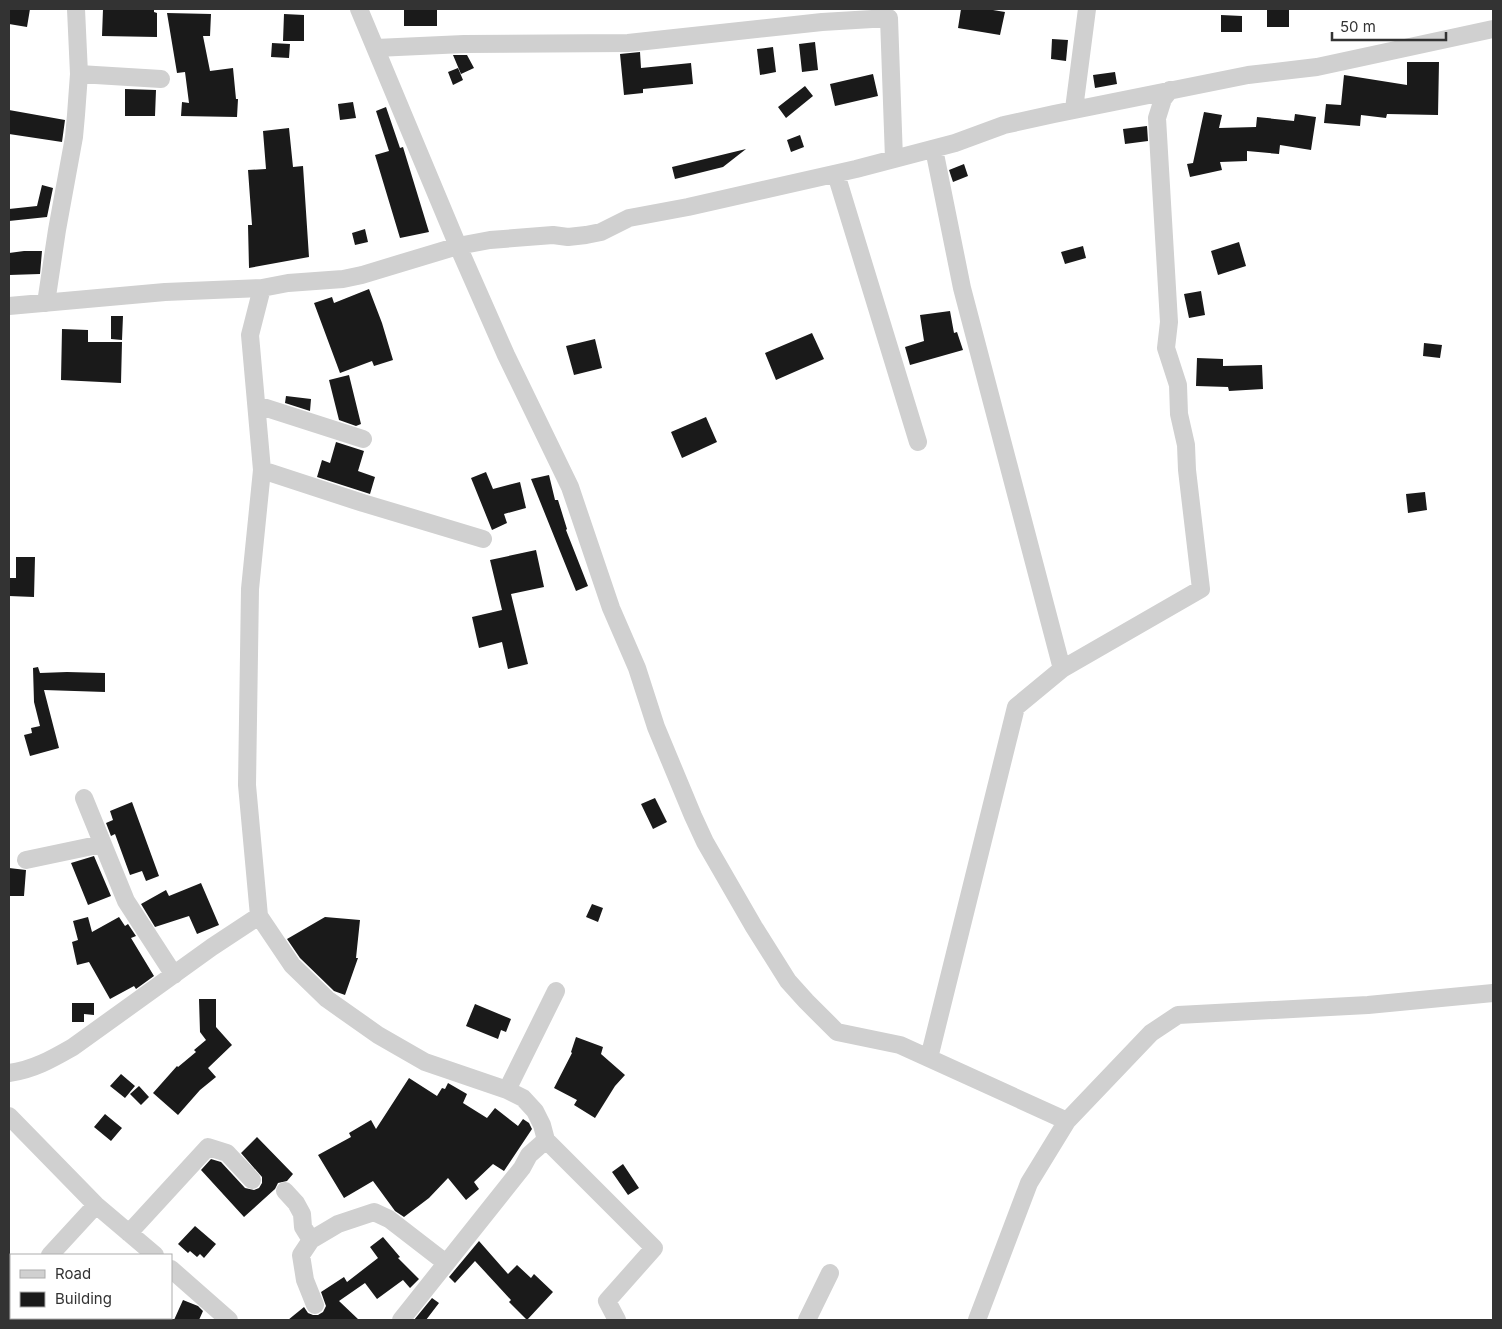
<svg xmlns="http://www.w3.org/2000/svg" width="1502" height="1329" font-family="Inter,sans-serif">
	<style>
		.building { fill: #1a1a1a }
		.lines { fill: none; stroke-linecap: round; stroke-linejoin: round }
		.minor { stroke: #d0d0d0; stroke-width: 18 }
	</style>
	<rect width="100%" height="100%" fill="#fff"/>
	<path class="building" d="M9,9H30L27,27L9,24Z
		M103,9H154V12L157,13V37L102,36Z
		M404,9H437V26H404Z
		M961,9H987L1005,12L1000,35L958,28Z
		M1267,9H1289V27H1267Z
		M167,13L211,14L210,36H203L210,71L233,68L236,99H238L237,117L181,116L182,102L189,103L185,72L177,73Z
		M284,14L304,15V41H283Z
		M1221,15L1242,16V32H1221Z
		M1052,39L1068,40L1066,61L1051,59Z
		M815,42L818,70L802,72L799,44Z
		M272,43L290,44L289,58L271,57Z
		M773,47L776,72L760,75L757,49Z
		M640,52L641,68L691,63L693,84L643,89V93L624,95L620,54Z
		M453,55H467L474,68L461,74Z
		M1407,62H1439L1438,115L1387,114L1386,118L1361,115L1360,126L1324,123L1326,104L1341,105L1344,75L1407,85Z
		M458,68L463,80L453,85L448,72Z
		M1115,72L1117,84L1095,88L1093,75Z
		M873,74L878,96L835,106L830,84Z
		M805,86L813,96L786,118L778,107Z
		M125,89L156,90L155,116H125Z
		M353,102L356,118L340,120L338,104Z
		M386,107L400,148L403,147L429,232L400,238L375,155L389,151L376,111Z
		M9,110L65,120L62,142L9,134Z
		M1204,112L1222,115L1219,128L1256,127L1257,117L1294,121L1295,114L1316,117L1311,150L1280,145L1279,154L1247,151V161L1220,162L1222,170L1190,177L1187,164L1193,163Z
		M1147,126L1148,141L1125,144L1123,129Z
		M289,128L293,167L303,166L309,257L249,268L248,225H252L248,170L266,169L263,131Z
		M800,135L804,147L791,152L787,140Z
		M746,149L723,167L675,179L672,167Z
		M964,164L968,176L953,182L949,170Z
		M42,185L53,188L47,217L9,221V209L37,206Z
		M365,229L368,242L355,245L352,233Z
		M1239,242L1246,266L1218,275L1211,251Z
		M1083,246L1086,258L1065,264L1061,252Z
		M24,251H42L40,274L9,275V253Z
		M369,289L382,323L393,360L374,366L372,361L340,373L314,303L332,297L334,303Z
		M1201,291L1205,315L1189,318L1184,294Z
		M950,311L954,333L957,332L963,350L910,365L905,347L924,341L920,315Z
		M111,316H123L122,340L111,339Z
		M62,329L88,330V342H122L121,383L61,380Z
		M812,333L824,359L776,380L765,353Z
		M595,339L602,368L574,375L566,346Z
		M1424,343L1442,345L1440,358L1423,356Z
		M1197,358L1223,359V366L1262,365L1263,389L1229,391L1228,387L1196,386Z
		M349,375L361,424L356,426L339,420L329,380Z
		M286,396L311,399L310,411L285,403Z
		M706,417L717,442L682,458L671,432Z
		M336,442L364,451L358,471L375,477L370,494L317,477L322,460L330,463Z
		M486,472L493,489L520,482L526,508L504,514L507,523L492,530L471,478Z
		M549,475L555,500H558L567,529L566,530L588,586L576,591L531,479Z
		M1425,492L1427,510L1408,513L1406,494Z
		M536,550L544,587L511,594L528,664L508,669L502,642L479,648L472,617L502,610L490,560Z
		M16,557H35L34,597L9,596V578H16Z
		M38,667L40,673L67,672L105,673V692L44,690L59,748L30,756L24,735L32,733L31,728L40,726L34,702L33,668Z
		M655,798L667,822L653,829L641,804Z
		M132,802L159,876L146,881L142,871L130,875L115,834L111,836L106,823L113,820L110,811Z
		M94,856L111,896L88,905L71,863Z
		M9,868L26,870L24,896H9Z
		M201,883L219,925L197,934L189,916L155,927L141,904L166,890L169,896Z
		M592,904L603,908L598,922L586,917Z
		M88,917L92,932L119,917L125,926L128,924L136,936L131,938L154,976L136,989L134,986L110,999L89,962L77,965L72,942L78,940L73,921Z
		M325,917L360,920L356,958H358L345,995L334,991L300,958L287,939Z
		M199,999H216V1027L232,1045L208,1068L216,1077L200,1090L178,1115L153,1093L177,1066L178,1067L196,1052L194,1050L206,1040L200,1032Z
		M72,1003H94V1015L84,1014V1022H72Z
		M475,1004L511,1019L506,1032L501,1030L498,1039L466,1026Z
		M576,1037L603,1047L601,1054L625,1075L615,1086L595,1118L574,1105L577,1100L554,1088L572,1053L571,1052Z
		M121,1074L135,1086L125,1098L110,1086Z
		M409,1078L437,1096L442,1088L445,1089L448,1083L467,1094L463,1103L487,1118L495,1108L518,1126L523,1119L529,1123L532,1129L504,1171L493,1164L474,1182L479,1189L466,1200L448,1178L429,1198L404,1217L395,1211L373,1181L344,1198L318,1155L351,1137L349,1133L371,1120L376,1129Z
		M139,1086L149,1097L141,1105L130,1094Z
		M105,1114L122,1128L111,1141L94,1127Z
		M257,1137L293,1174L287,1181L278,1183L275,1189L244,1217L201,1170L211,1159L221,1162L245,1188L254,1190L259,1188L262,1183V1177L241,1153Z
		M623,1164L639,1188L628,1195L612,1172Z
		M195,1226L216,1244L204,1258L200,1254L197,1257L190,1251L188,1253L178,1244Z
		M383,1237L400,1257L398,1258L419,1279L410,1288L403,1280L377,1299L365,1283L339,1301L359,1320H288L304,1307L308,1313L313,1315H318L323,1312L326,1306L321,1292L344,1277L347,1282L378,1258L370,1247Z
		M479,1241L508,1274L517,1265L531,1278L534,1274L553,1292L527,1320L509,1302L511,1300L475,1261L455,1283L449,1277Z
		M432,1298L439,1303L426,1320H414Z
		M183,1300L198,1306L203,1311L199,1320H174Z"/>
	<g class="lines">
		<path class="minor" d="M359,9L458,246L506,355L570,487L611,608L637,668L656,727L693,816L705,842L754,927L788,981L806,1001L837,1032L900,1045L1067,1121
			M376,48L464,44L628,43L822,22L889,18L894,159
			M79,74L161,79
			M1074,109L1087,9
			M934,149L962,288L1062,669
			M836,174L918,442
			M262,288L250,335L262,470L250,589L247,785L259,916L292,965L327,999L378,1035L425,1062L507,1090L523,1098L535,1111L542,1125L546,1140L654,1248L607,1301L617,1320
			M46,303L57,230L74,137L76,115L79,74L76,9
			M9,306L165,292L262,288L288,283L343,279L362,275L458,246L490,240L553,235L568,237L586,235L601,232L629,218L688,207L856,169L955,143L1004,125L1054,114L1248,75L1317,67L1493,29
			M257,405L363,439
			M262,470L363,503L483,539
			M84,798L126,901L174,975
			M26,860L102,844
			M929,1058L1016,707L1062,669L1201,589L1187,470L1186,445L1179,414L1178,385L1166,348L1169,322L1157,118L1163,99L1170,90
			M9,1073C33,1070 52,1059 73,1047L212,947L259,916
			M507,1090L556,991
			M9,1116L96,1205L155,1255
			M285,1191L296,1203L302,1214L303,1227L311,1240
			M129,1233L208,1147L227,1153L252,1180
			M50,1255L96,1205
			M171,1269L229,1320
			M315,1305L305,1280L301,1255L311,1240L338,1224L374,1212L389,1219L446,1263
			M9,1307L11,1304
			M401,1320L522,1168L529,1155L546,1140
			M807,1320L830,1273
			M977,1320L1029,1183L1067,1121L1151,1033L1178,1015L1368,1005L1493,993"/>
	</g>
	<rect width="1502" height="1329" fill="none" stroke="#333333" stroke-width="20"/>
	<rect x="10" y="1254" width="162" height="65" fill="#ffffff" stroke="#adadad"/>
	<rect x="20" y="1270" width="25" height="8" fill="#d0d0d0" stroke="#adadad"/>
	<text x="55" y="1279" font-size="15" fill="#333333">Road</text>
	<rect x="20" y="1292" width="25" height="15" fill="#1a1a1a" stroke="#adadad"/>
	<text x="55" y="1304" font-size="15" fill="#333333">Building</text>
	<path d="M1332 32v8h114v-8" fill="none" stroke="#333333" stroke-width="2.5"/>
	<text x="1340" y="32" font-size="15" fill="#333333" stroke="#ffffff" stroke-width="4" paint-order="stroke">50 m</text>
</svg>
